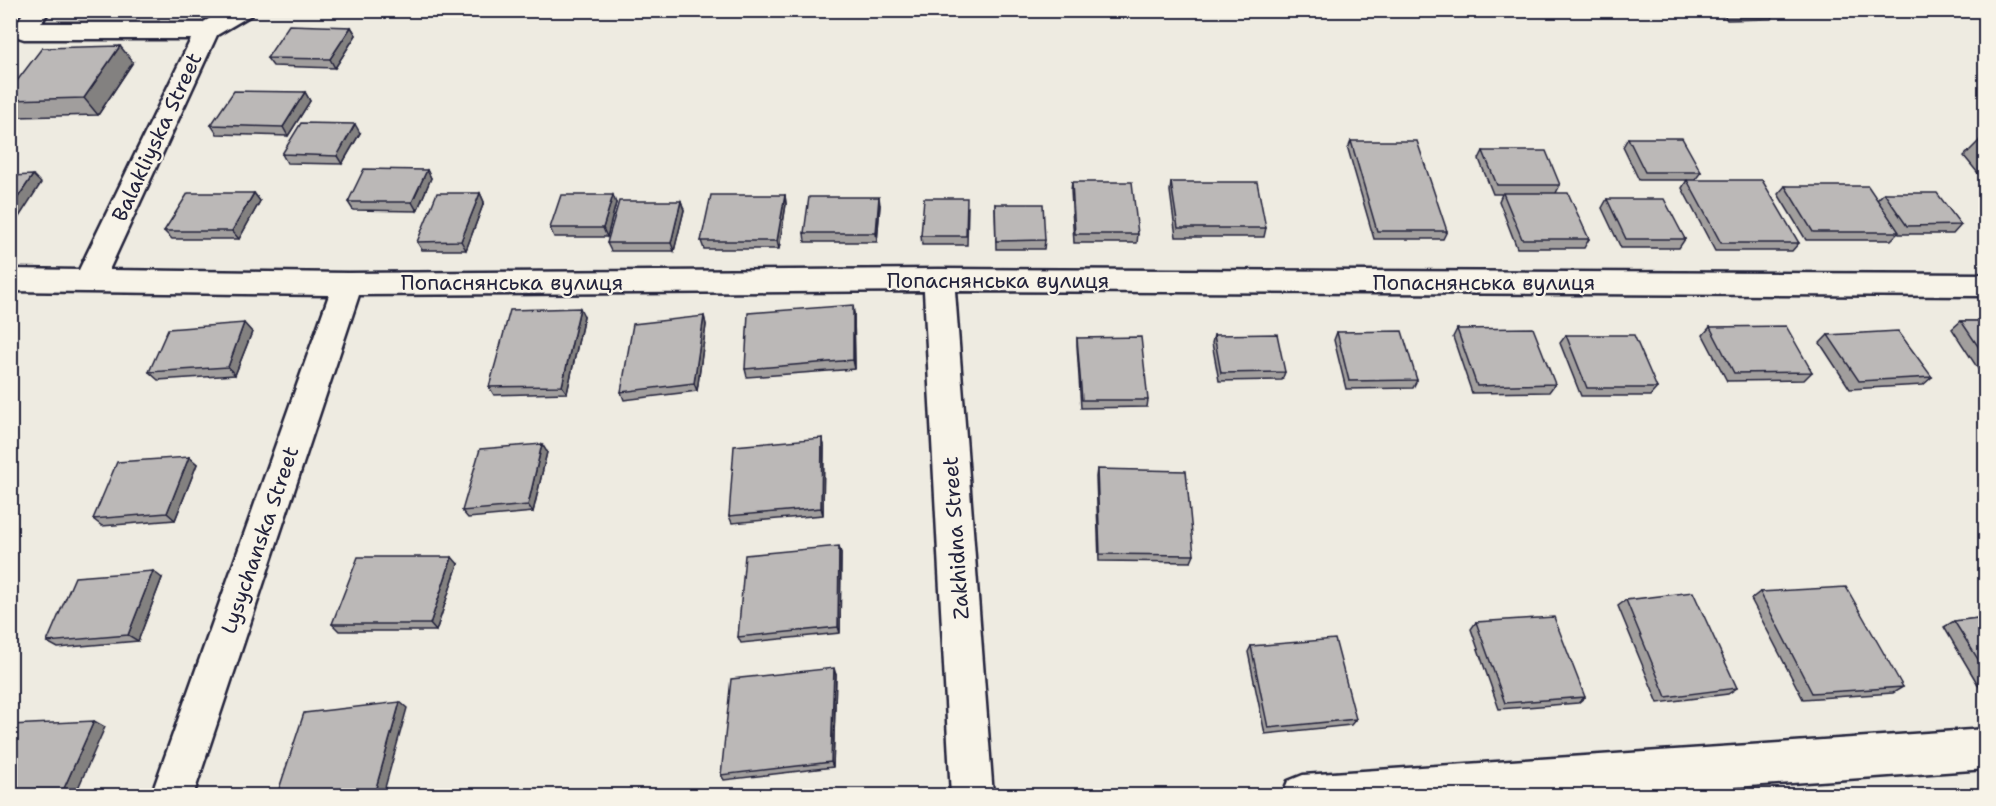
<svg xmlns="http://www.w3.org/2000/svg" width="1996" height="806" font-family="'Shantell Sans',sans-serif">
	<style>
		.lines { fill: none; stroke-linecap: round; stroke-linejoin: round }
		.street-casing { stroke: #22223b; stroke-width: 5 }
		.street { fill: #f7f3e8; fill-rule: evenodd }
		.wall { fill: #a19e9d; stroke: #22223b; stroke-width: 1.5 }
		.shaded-wall { fill: #838180; stroke: #22223b; stroke-width: 1.5 }
		.building { fill: #bbb8b7; stroke: #22223b; stroke-width: 1.5 }
		.labels { text-anchor: middle; dominant-baseline: central; stroke-width: 4.5; stroke-linejoin: round; paint-order: stroke }
		.street-label { font-size: 21px; fill: #22223b; stroke: #f7f3e8 }
	</style>
	<rect width="100%" height="100%" fill="#eeebe1"/>
	<filter id="ink" filterUnits="userSpaceOnUse"><feTurbulence type="fractalNoise" baseFrequency=".0167" numOctaves="2"/><feDisplacementMap in="SourceGraphic" scale="12" xChannelSelector="R" yChannelSelector="G"/><feConvolveMatrix kernelMatrix="1 2 1 2 8 2 1 2 1" color-interpolation-filters="sRGB"/></filter>
	<g filter="url(#ink)">
		<g class="lines">
			<g class="street-casing">
				<path id="street" d="M25,10H50L41,23H202L224,10H254L251,15L217,35L109,270L348,273L939,269L1986,274V296L955,291L993,796H951L924,291L359,295L193,796H151L329,295L10,291V269L79,270L191,39H24L15,36L12,31Z
					M1986,729V769L1609,796H1282L1288,781L1303,775Z"/>
			</g>
			<use href="#street" class="street"/>
		</g>
		<path class="wall" d="M1721,10L1777,11L1771,19L1727,20Z
			M351,27L356,35L335,68L273,66L267,58Z
			M133,62L98,115L17,117L10,110V90Z
			M305,92L310,101L288,136L217,134L211,125Z
			M360,133L342,164L287,163L282,154Z
			M1628,138L1701,172L1695,180L1799,243L1792,251H1715L1682,188L1687,180H1639L1623,147Z
			M1980,140H1986V183L1964,156Z
			M1351,141L1447,231L1443,239H1374L1348,149Z
			M1483,151L1560,185L1556,193L1589,239L1584,248H1517L1499,201L1502,194H1493L1479,159Z
			M427,170L431,178L417,211L353,210L348,202Z
			M1072,182L1138,234L1137,243H1074L1071,190Z
			M1171,182L1266,228L1264,237H1176L1170,191Z
			M1785,186L1877,200L1884,193L1961,225L1953,234H1899L1898,233L1891,240H1806L1778,194Z
			M254,193L260,201L239,239H172L164,231Z
			M480,193L484,202L466,250H422L417,242Z
			M785,195L786,204L779,249H704L701,241Z
			M1607,199L1685,239L1679,248H1621L1602,208Z
			M681,201L684,210L674,251H611L607,243Z
			M616,203L607,237H554L550,228Z
			M995,204L1045,240L1044,249H996Z
			M880,205L877,242H805L804,233Z
			M968,207L967,245H922L921,236Z
			M854,313L855,369L747,377L745,369Z
			M584,316L567,393L494,395L489,387Z
			M704,316L706,325L697,391L624,400L621,392Z
			M1961,321H1986V381L1952,329Z
			M1710,327L1812,372L1804,380L1727,381L1703,335Z
			M1457,329L1555,384L1549,392L1472,393L1453,337Z
			M252,332L235,375L158,380L149,372Z
			M1337,332L1417,380L1413,388L1346,389L1334,340Z
			M1214,335L1285,372L1282,380L1219,381L1212,343Z
			M1566,335L1657,388L1650,396H1581L1560,343Z
			M1828,335L1932,377L1923,385L1850,389L1820,343Z
			M1077,338L1148,400L1147,407L1081,408L1077,346Z
			M822,438L824,445L823,515L732,523L729,516Z
			M547,452L533,512L468,518L462,511Z
			M189,457L197,464L175,520L102,526L93,519Z
			M1097,469L1194,555L1191,562L1099,561L1096,477Z
			M841,553L840,633L741,643L738,637Z
			M458,564L436,631H339L332,624Z
			M162,578L138,641L58,648L47,642Z
			M1760,592L1903,687L1893,693L1803,699L1751,599Z
			M1626,600L1737,688L1728,694L1658,703L1618,606Z
			M1986,617V692L1983,693L1944,627L1954,621Z
			M1476,622L1585,697L1578,703L1499,709L1471,629Z
			M1251,646L1356,719L1351,725L1265,734L1248,652Z
			M836,675L833,767L724,780L721,775Z"/>
		<path class="shaded-wall" d="M351,27L356,35L335,68L330,59Z
			M120,46L133,62L98,115L84,98Z
			M305,92L310,101L288,136L283,127Z
			M355,124L360,133L342,164L337,156Z
			M427,170L431,178L417,211L412,202Z
			M33,175L41,183L10,231V209Z
			M254,193L260,201L239,239L232,231Z
			M480,193L484,202L466,250L461,241Z
			M613,195L616,203L607,237L603,228Z
			M785,195L786,204L779,249L777,241Z
			M879,197L880,205L877,242L876,233Z
			M681,201L684,210L674,251L671,243Z
			M853,305L854,313L855,369L853,360Z
			M580,308L584,316L567,393L562,386Z
			M704,316L706,325L697,391L694,383Z
			M244,323L252,332L235,375L228,367Z
			M822,438L824,445L823,515L821,508Z
			M542,444L547,452L533,512L528,505Z
			M189,457L197,464L175,520L167,513Z
			M839,546L841,553L840,633L838,627Z
			M452,557L458,564L436,631L430,624Z
			M153,571L162,578L138,641L128,635Z
			M834,668L836,675L833,767L831,762Z
			M400,702L407,708L383,795H374Z
			M94,721L105,727L75,795H61Z"/>
		<path class="building" d="M1732,10H1777V11H1733Z
			M289,25L351,27L330,59L267,58Z
			M120,46L84,98L10,100V90L42,48Z
			M234,91L305,92L283,127L211,125Z
			M301,123L355,124L337,156L282,154Z
			M1628,138H1682L1701,172H1645Z
			M1980,140H1986V147Z
			M1351,141H1417L1447,231H1377Z
			M1483,151H1546L1560,185H1497Z
			M364,169L427,170L412,202H348Z
			M33,175L10,209V176Z
			M1687,180H1762L1799,243H1721Z
			M1072,182H1132L1138,234H1075Z
			M1171,182H1257L1266,228H1178Z
			M1785,186H1868L1899,232H1813Z
			M188,193H254L232,231H164Z
			M437,193H480L461,241L417,242Z
			M1503,193H1568L1589,239H1522Z
			M1884,193H1937L1961,225L1907,226Z
			M561,195H613L603,228H550Z
			M711,195H785L777,241H701Z
			M809,197H879L876,233H804Z
			M924,198H967L966,236H921Z
			M1607,199H1664L1685,239H1626Z
			M619,201H681L671,243H607Z
			M995,204H1043L1045,240L996,241Z
			M853,305V360L745,369L748,313Z
			M580,308L562,386L489,387L510,310Z
			M704,316L694,383L621,392L633,324Z
			M1961,321H1986V358Z
			M244,323L228,367L149,372L168,329Z
			M1786,326L1812,372L1734,373L1710,327Z
			M1533,328L1555,384L1477,386L1457,329Z
			M1402,331L1417,380L1349,381L1337,332Z
			M1898,331L1932,377L1859,381L1828,335Z
			M1277,334L1285,372L1221,373L1214,335Z
			M1566,335H1634L1657,388H1587Z
			M1141,337L1148,400H1082L1077,338Z
			M822,438L821,508L729,516L734,446Z
			M542,444L528,505L462,511L480,449Z
			M189,457L167,513L93,519L117,462Z
			M1097,469L1186,471L1194,555L1100,554Z
			M839,546L838,627L738,637L745,555Z
			M358,557H452L430,624H332Z
			M153,571L128,635L47,642L75,577Z
			M1846,587L1903,687L1812,693L1760,592Z
			M1693,592L1737,688L1666,697L1626,600Z
			M1554,617L1585,697L1505,703L1476,622Z
			M1986,617V672L1954,621Z
			M1335,639L1356,719L1268,728L1251,646Z
			M834,668L831,762L721,775L731,679Z
			M400,702L374,795H277L304,713Z
			M94,721L61,795H10V725Z"/>
	</g>
	<g class="labels">
		<g class="street-label">
			<text transform="translate(157 137) rotate(-65)">Balakliyska Street</text>
			<text x="998" y="281">Попаснянська вулиця</text>
			<text x="512" y="283">Попаснянська вулиця</text>
			<text x="1484" y="283">Попаснянська вулиця</text>
			<text transform="translate(956 538) rotate(-94)">Zakhidna Street</text>
			<text transform="translate(260 540) rotate(-71)">Lysychanska Street</text>
		</g>
	</g>
	<rect width="1996" height="806" fill="none" stroke="#f7f3e8" stroke-width="36"/>
	<rect x="18" y="18" width="1960" height="770" fill="none" stroke="#22223b" stroke-width="2" filter="url(#ink)"/>
</svg>
